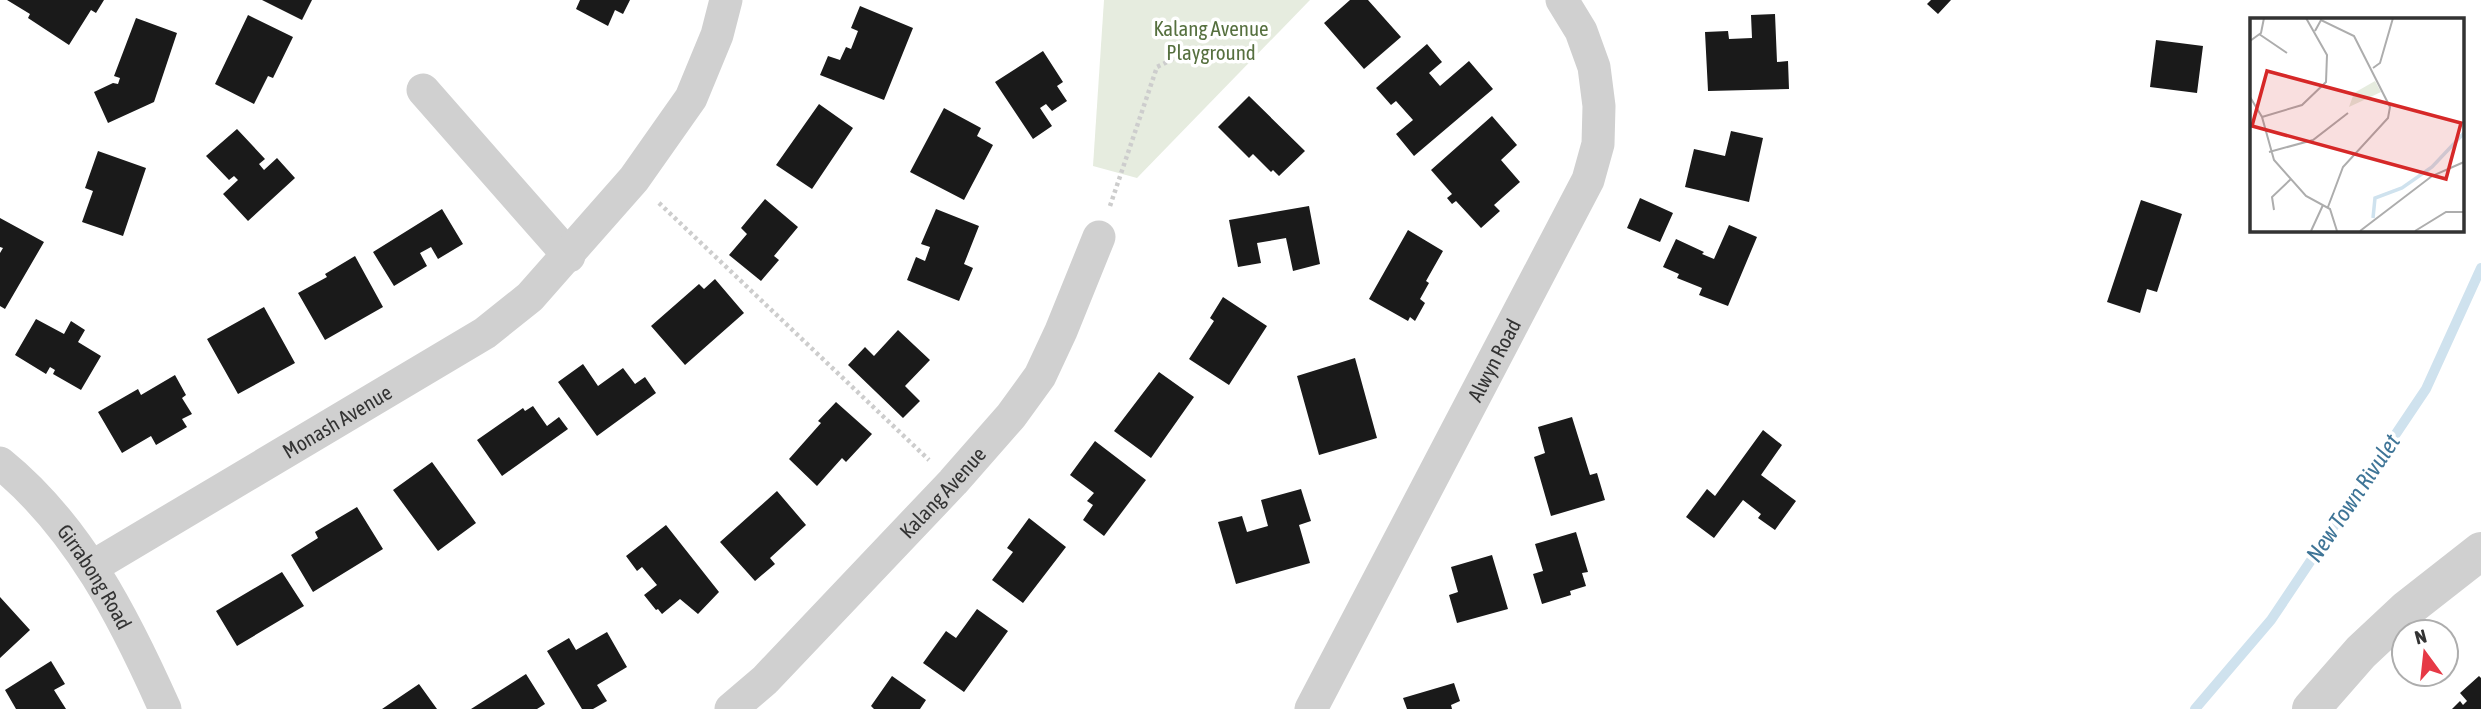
<svg xmlns="http://www.w3.org/2000/svg" width="2481" height="709" font-family="'Asap Condensed',sans-serif">
	<style>
		.green { fill: #e6ecdf }
		.lines { fill: none; stroke-linecap: round; stroke-linejoin: round }
		.stream { stroke: #cfe2ee; stroke-width: 10 }
		.building { fill: #1a1a1a }
		.path { stroke: #cdcdcd; stroke-width: 4.5; stroke-dasharray: 3.5 3.5; stroke-linecap: butt }
		.minor { stroke: #d0d0d0; stroke-width: 33 }
		.tertiary { stroke: #d0d0d0; stroke-width: 38 }
		.labels { text-anchor: middle; dominant-baseline: central; stroke-width: 7; stroke-linejoin: round; paint-order: stroke }
		.park-label { font-size: 21px; fill: #56703f; stroke: #fff }
		.street-label { font-size: 21px; fill: #333; stroke: #fff }
		.water-label { font-size: 23px; font-style: italic; fill: #3f7597; stroke: #fff }
		.inset-river { fill: none; stroke: #cfe2ee; stroke-width: 3.5 }
		.inset-road { fill: none; stroke: #adadad; stroke-width: 2 }
		.view { fill: #d62828; fill-opacity: 0.15; stroke: #d62828; stroke-width: 3.5 }
		.inset-edge { fill: none; stroke: #333; stroke-width: 3.5 }
	</style>
	<rect width="100%" height="100%" fill="#fff"/>
	<path class="green" d="M1104,0H1310L1137,178L1093,166Z"/>
	<g class="lines">
		<path class="stream" d="M2195,709L2271,620L2426,389L2481,268"/>
	</g>
	<path class="building" d="M7,0H104L96,13L91,10L69,45L28,18L30,14Z
		M262,0H312L302,20Z
		M580,0H630L623,14L615,10L608,26L576,9Z
		M1350,0H1368L1401,37L1364,69L1324,23Z
		M1931,0H1951L1938,14L1927,4Z
		M860,6L913,28L884,100L820,75L828,56L840,60L846,47L851,49L858,31L851,28Z
		M1775,14L1777,62L1788,61L1789,89L1708,91L1705,32L1728,31L1729,39L1752,38L1751,15Z
		M248,15L293,37L273,78L268,76L254,104L215,84Z
		M136,18L177,33L154,102L108,123L94,92L113,83L118,84L120,78L114,76Z
		M2156,40L2203,46L2197,93L2150,87Z
		M1427,44L1442,62L1429,73L1440,86L1469,61L1493,89L1414,156L1396,134L1413,120L1396,101L1391,105L1376,88Z
		M1043,51L1063,82L1057,86L1067,101L1052,111L1046,104L1040,108L1052,126L1033,139L995,82Z
		M1249,96L1305,151L1279,176L1273,170L1271,172L1253,154L1249,158L1218,127Z
		M819,104L853,128L812,189L776,165Z
		M944,108L981,128L977,136L993,145L964,200L910,172Z
		M1492,116L1517,145L1501,160L1520,182L1494,205L1500,211L1481,228L1456,201L1452,204L1447,198L1452,194L1431,170Z
		M237,129L265,159L259,164L264,170L277,158L295,178L248,221L223,194L238,180L234,176L229,180L206,156Z
		M1731,131L1763,138L1749,202L1685,187L1694,149L1725,156Z
		M98,151L146,168L123,236L82,222L93,191L85,188Z
		M1640,198L1673,213L1660,242L1627,228Z
		M765,199L798,227L774,256L779,260L761,281L729,255L747,234L741,228Z
		M2141,200L2182,214L2157,292L2147,289L2140,313L2107,302Z
		M1309,206L1320,264L1293,271L1286,238L1257,243L1261,263L1238,267L1229,220Z
		M442,209L463,244L438,259L431,247L420,253L427,266L394,286L373,252Z
		M936,209L979,226L964,264L973,268L959,301L907,280L916,257L925,261L930,247L921,244Z
		M0,218L44,242L5,309L0,306V253L3,248L0,247Z
		M1729,225L1757,237L1728,306L1699,295L1702,288L1677,278L1679,274L1663,267L1676,239L1704,252L1702,254L1714,259Z
		M1408,230L1443,251L1426,281L1429,283L1420,299L1425,303L1415,321L1410,317L1408,321L1369,299Z
		M355,256L383,307L325,340L298,293L327,277L325,274Z
		M715,279L744,313L685,365L651,326L699,284L704,289Z
		M1223,297L1267,326L1229,385L1189,359L1214,321L1210,318Z
		M264,307L295,363L238,394L207,339Z
		M36,319L64,334L71,321L85,330L78,342L101,356L81,390L53,374L55,370L50,367L46,374L15,355Z
		M898,330L930,360L905,386L920,401L903,418L848,365L865,347L874,356Z
		M1355,358L1377,438L1319,455L1297,376Z
		M583,364L598,386L623,368L635,384L645,377L656,393L597,436L558,382Z
		M1159,372L1194,397L1151,458L1114,431Z
		M175,375L186,395L182,398L192,414L182,419L187,427L156,445L151,436L122,453L98,412L138,389L141,395Z
		M836,402L872,434L846,462L842,458L817,486L789,459L821,423L818,421Z
		M533,406L547,426L559,417L568,429L502,476L477,440L523,408L525,411Z
		M1572,417L1590,475L1597,473L1605,500L1551,516L1534,457L1545,453L1538,427Z
		M1763,430L1782,445L1761,475L1796,501L1775,530L1758,518L1761,514L1743,500L1714,538L1686,517L1707,489L1715,496Z
		M1095,441L1146,480L1104,536L1083,520L1093,505L1087,501L1094,493L1070,475Z
		M432,462L476,523L438,551L393,490Z
		M1301,489L1311,521L1299,525L1310,563L1236,584L1218,522L1242,516L1247,532L1268,526L1261,500Z
		M777,491L806,525L770,558L775,564L755,581L720,542Z
		M357,507L383,549L313,592L291,555L318,538L315,532Z
		M1029,518L1066,547L1023,603L992,580L1013,552L1007,548Z
		M666,525L719,592L698,614L680,599L662,614L658,609L656,610L644,595L657,585L642,567L637,571L626,556Z
		M1576,532L1588,572L1582,573L1586,586L1570,591L1571,595L1542,604L1533,574L1543,571L1535,544Z
		M1492,555L1508,609L1457,623L1449,595L1458,592L1451,567Z
		M282,572L304,606L237,646L216,611Z
		M0,597L30,630L0,658Z
		M977,609L1008,631L964,692L923,663L946,631L956,638Z
		M607,632L627,667L597,685L607,701L593,709H582L547,651L569,638L576,650Z
		M51,661L65,684L54,690L66,709H16L5,690Z
		M526,674L545,704L537,709H471Z
		M892,676L926,700L920,709H874L871,706Z
		M2479,676L2481,678V709H2452L2460,701L2463,705L2467,701L2460,693Z
		M1454,683L1460,701L1451,705L1452,709H1407L1403,698Z
		M419,684L437,709H382Z"/>
	<g class="lines">
		<path class="path" d="M659,203L929,460
			M1110,206L1157,67L1175,58"/>
		<g class="minor">
			<path d="M423,90L569,256"/>
			<path id="s1" d="M0,463C78,526 125,619 165,709"/>
			<path id="s2" d="M92,567L485,333L530,297L634,179L691,98L717,35L726,0"/>
			<path id="s3" d="M731,709L765,680L953,482L1011,416L1040,376L1061,331L1099,237"/>
			<path id="s4" d="M1311,709L1588,180L1598,144L1599,106L1594,67L1581,31L1562,0"/>
		</g>
		<path class="tertiary" d="M2311,709L2361,652L2407,609L2481,551"/>
	</g>
	<g class="labels">
		<g class="park-label">
			<text x="1211" y="28">Kalang Avenue<tspan x="1211" dy="24">Playground</tspan></text>
		</g>
		<g class="street-label">
			<text stroke="none"><textPath href="#s4" startOffset="394">Alwyn Road</textPath></text>
			<text stroke="none"><textPath href="#s2" startOffset="285">Monash Avenue</textPath></text>
			<text stroke="none"><textPath href="#s3" startOffset="303">Kalang Avenue</textPath></text>
			<text stroke="none"><textPath href="#s1" startOffset="149">Girrabong Road</textPath></text>
		</g>
		<g class="water-label">
			<text transform="translate(2353 498) rotate(-56)">New Town Rivulet</text>
		</g>
	</g>
	<g transform="translate(2250 18)">
		<rect width="214" height="214" fill="#fff"/>
		<path d="M125,63L131,74L99,89L104,75Z" fill="#e6ecdf"/>
		<path class="inset-river" d="M123,200L125,180L152,170L182,149L214,115"/>
		<path class="inset-road" d="M65,13L71,2L104,18L140,89L138,100L93,149L78,189M9,16L37,35M0,23L11,15L14,0M123,50L130,45L143,0M0,79L12,99L24,142L56,178L80,191L87,213M12,99L52,87L76,64L77,37L56,0M19,134L63,122L98,95M24,192L22,179L41,161M61,213L73,187M110,213L182,158L214,144M165,213L196,194H214"/>
		<path class="view" d="M17,53L211,105L196,161L2,108Z"/>
		<rect width="214" height="214" class="inset-edge"/>
	</g>
	<g transform="translate(2425 653) rotate(345)"><circle r="33" fill="#ffffff" stroke="#adadad" stroke-width="2"/>
	<path d="M0-5L12 26L0 18L-12 26Z" fill="#e63946"/>
	<text y="-10" font-size="19" font-weight="bold" text-anchor="middle" fill="#333333">N</text>
	</g>
</svg>
